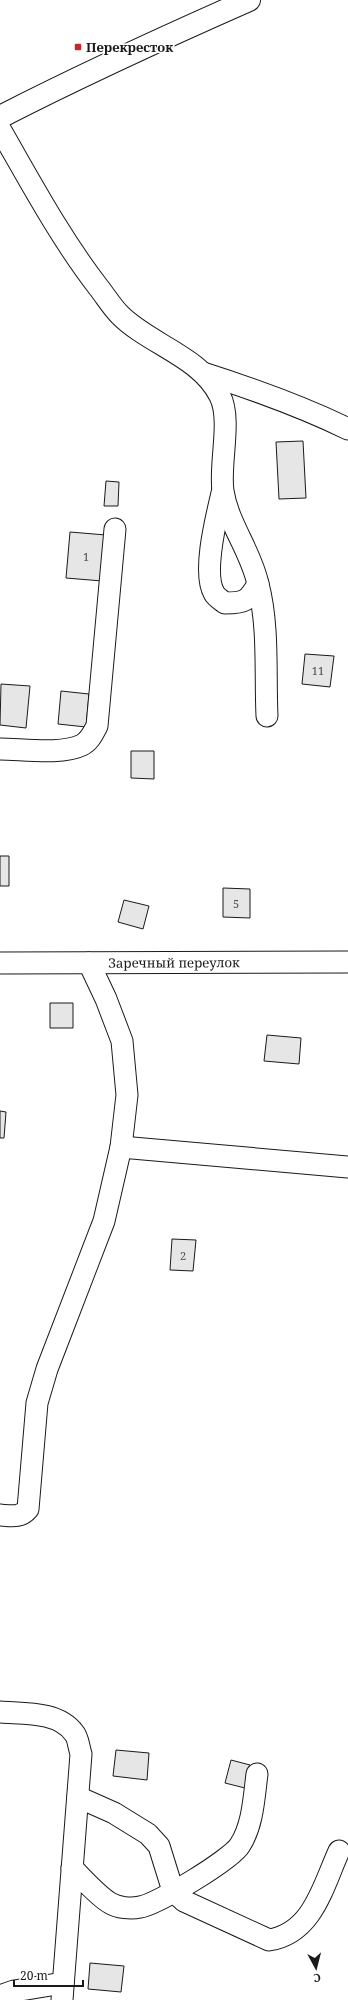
<svg xmlns="http://www.w3.org/2000/svg" width="348" height="2000" font-family="'Noto Serif',serif">
	<style>
		.building { fill: #e6e6e6; stroke: #1a1a1a }
		.lines { fill: none; stroke-linecap: round; stroke-linejoin: round }
		.street-casing { stroke: #1a1a1a; stroke-width: 23 }
		.primary-casing { stroke: #1a1a1a; stroke-width: 24 }
		.street { stroke: #fff; stroke-width: 21 }
		.primary { stroke: #fff; stroke-width: 22 }
		.poi-dot { fill: #c62828; stroke: #fff; stroke-width: 1.5 }
		.labels { text-anchor: middle; dominant-baseline: central; stroke-width: 3; stroke-linejoin: round; paint-order: stroke }
		.number-label { font-size: 11px; fill: #4d4d4d }
		.poi-label { font-size: 13px; font-weight: bold; fill: #1a1a1a; stroke: #fff; text-anchor: start }
		.street-label { font-size: 13px; fill: #1a1a1a; stroke: #fff }
	</style>
	<rect width="100%" height="100%" fill="#fff"/>
	<path class="building" d="M303,441L306,498L279,499L276,442Z
		M106,481L119,482L118,506H104Z
		M70,532L106,535L102,581L66,578Z
		M305,654L334,656L330,687L302,684Z
		M1,684L30,686L26,728L0,725Z
		M61,691L89,694L86,727L58,724Z
		M131,751H154V779L131,778Z
		M0,856H9V886H0Z
		M223,888L250,889V918L223,917Z
		M124,900L149,906L143,929L118,922Z
		M50,1003H73V1028H50Z
		M267,1035L301,1038L299,1064L264,1061Z
		M0,1111L6,1112L4,1138H0Z
		M172,1239L196,1240L193,1271L170,1270Z
		M116,1750L149,1753L147,1780L113,1776Z
		M231,1760L250,1765L245,1788L225,1783Z
		M90,1963L124,1966L121,1992L88,1989Z"/>
	<g class="lines">
		<g class="street-casing">
			<g id="street">
				<path d="M0,129C31,183 61,239 99,288C106,297 112,307 120,315C150,345 200,356 220,396C232,420 219,464 223,491C228,524 251,551 258,584C269,626 265,673 267,716"/>
				<path d="M203,373C253,389 301,406 348,429"/>
				<path d="M222,493C217,515 202,572 214,593C216,597 221,600 225,603C245,603 248,601 258,584"/>
				<path d="M0,749C22,749 62,755 82,745C90,741 93,733 97,726L115,529"/>
				<path id="s1" d="M0,963L348,962"/>
				<path d="M121,1147L348,1167"/>
				<path d="M0,1515C12,1516 20,1518 28,1509L37,1403L47,1369L104,1221L121,1147L127,1095L122,1041L106,999L89,963"/>
				<path d="M0,1712C24,1714 58,1711 74,1733C78,1737 79,1748 81,1754L62,2000"/>
				<path d="M78,1797L114,1813L148,1834L159,1846L173,1891L184,1901L269,1940C313,1933 323,1886 339,1851"/>
				<path d="M72,1868C82,1878 99,1897 110,1903C118,1908 131,1909 140,1907C156,1905 232,1859 240,1845C253,1825 254,1797 257,1774"/>
				<path d="M0,1996L14,1991L63,1983"/>
			</g>
		</g>
		<g class="primary-casing">
			<path id="primary" d="M0,117C82,75 165,37 249,0"/>
		</g>
		<use href="#street" class="street"/>
		<use href="#primary" class="primary"/>
	</g>
	<rect class="poi-dot" x="74" y="43" width="8" height="8" rx="2"/>
	<g class="labels">
		<g class="number-label">
			<text x="86" y="556">1</text>
			<text x="318" y="670">11</text>
			<text x="236" y="903">5</text>
			<text x="183" y="1255">2</text>
		</g>
		<g class="poi-label">
			<text x="86" y="47">Перекресток</text>
		</g>
		<g class="street-label">
			<text stroke="none"><textPath href="#s1" startOffset="174">Заречный переулок</textPath></text>
		</g>
	</g>
	<g transform="translate(316 1968) rotate(173)" stroke="#ffffff" stroke-width="3" paint-order="stroke">
	<path d="M0-3L7 15L0 10L-7 15Z" fill="#1a1a1a"/>
	<text y="-6" font-size="11" font-weight="bold" text-anchor="middle" fill="#1a1a1a">С</text>
	</g>
	<path d="M14 1980v6h69v-6" fill="none" stroke="#1a1a1a" stroke-width="2"/>
	<text x="20" y="1980" font-size="12" fill="#1a1a1a" stroke="#ffffff" stroke-width="3" paint-order="stroke">20 m</text>
</svg>
